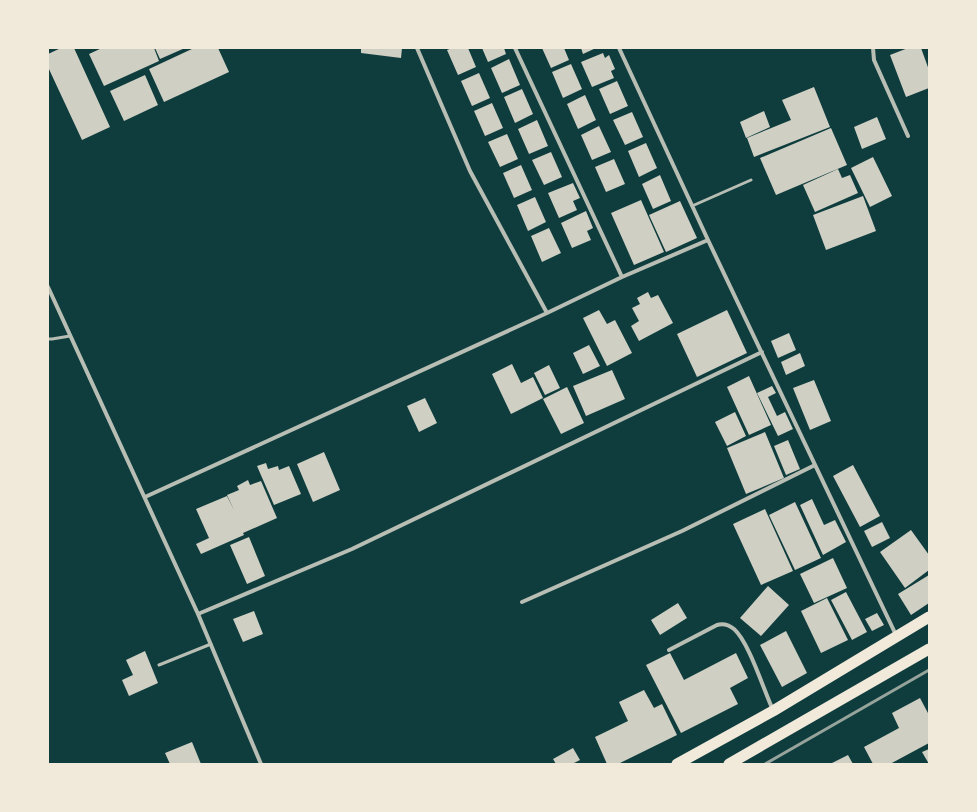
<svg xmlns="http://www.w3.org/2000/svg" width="977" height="812" font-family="'Noto Sans',sans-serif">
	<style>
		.building { fill: #cfcfc3 }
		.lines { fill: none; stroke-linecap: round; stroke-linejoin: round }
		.service { stroke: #b8beb3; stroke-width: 3 }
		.minor { stroke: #b8beb3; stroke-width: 4 }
		.trunk { stroke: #f1e9da; stroke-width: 11 }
		.rail { stroke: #97a49c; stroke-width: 3 }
	</style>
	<rect width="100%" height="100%" fill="#0f3d3e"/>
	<path class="building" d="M61,48H74L110,127L82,140L48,67V54Z
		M102,48H154L159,61L104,86L89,54Z
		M155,48H185L160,59Z
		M194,48H218L229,72L164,102L149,69Z
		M361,48H402L401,58L361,53Z
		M452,48H468L476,67L458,75L447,50Z
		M482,48H504L506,54L488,62Z
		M542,48H564L569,60L551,68Z
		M581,48H596L583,54Z
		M908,48H921L929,70V88L906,97L890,55Z
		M603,53L605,58L609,55L615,69L611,71L614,78L592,87L581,62Z
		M509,59L520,85L502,93L491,68Z
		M571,64L582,89L563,98L552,72Z
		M479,73L490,98L472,106L461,81Z
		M145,75L158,105L124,121L110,91Z
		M617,81L628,106L610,114L599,89Z
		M814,87L830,127L754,157L747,138L791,120L782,100Z
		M522,89L533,114L515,123L504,97Z
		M585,95L596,120L578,129L567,104Z
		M492,103L503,128L485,136L474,111Z
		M764,111L770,127L746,138L740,122Z
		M632,112L643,137L625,145L613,120Z
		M877,117L886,139L862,149L854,127Z
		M537,120L548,146L529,154L518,129Z
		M599,126L611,152L592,160L581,135Z
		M831,128L847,165L776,195L760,158Z
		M507,134L518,159L500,167L488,142Z
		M646,143L657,168L639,177L628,151Z
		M551,152L562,177L544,185L532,160Z
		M873,157L892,196L870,207L851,168Z
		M614,159L625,184L606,192L595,167Z
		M521,165L532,190L514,198L503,173Z
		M838,169L842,178L850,175L858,193L815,212L803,185Z
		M660,175L671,201L653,209L642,184Z
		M573,183L580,198L573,201L577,210L559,218L548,193Z
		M863,196L876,231L826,250L813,215Z
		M535,197L546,222L528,231L517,205Z
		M641,200L664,252L634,265L611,213Z
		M680,201L697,238L666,252L649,215Z
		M586,211L593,228L587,231L591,240L572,248L561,223Z
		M549,228L561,253L542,262L531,236Z
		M648,292L651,298L658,295L673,323L639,341L631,326L639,321L632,308L640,304L637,298Z
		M599,310L607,324L615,320L632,353L607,366L583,318Z
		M727,310L747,353L697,377L677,334Z
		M789,333L796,350L778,358L771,341Z
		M589,345L600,366L583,374L573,353Z
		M800,353L805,366L786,375L781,362Z
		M512,364L521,383L533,377L543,398L511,414L492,374Z
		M549,365L560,388L545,395L534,373Z
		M612,370L625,399L586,416L573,386Z
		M749,376L771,425L749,435L727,387Z
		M814,380L831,421L810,430L793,388Z
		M772,386L776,393L768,397L777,416L785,412L793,429L778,436L757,393Z
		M567,387L584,423L561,434L543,399Z
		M425,398L437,423L419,432L407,406Z
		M735,412L746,436L727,446L715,422Z
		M765,432L784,478L746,494L727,448Z
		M788,440L800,469L786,475L774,446Z
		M324,452L340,490L313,502L297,464Z
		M266,463L268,469L278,466L279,470L289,466L301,494L274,505L257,466Z
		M853,465L880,516L860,527L833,476Z
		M248,480L250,485L261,481L277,518L243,533L244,535L201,554L196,544L209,538L196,509L227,496L234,510L227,495L239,490L237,486Z
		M812,499L824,525L835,520L846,542L823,555L800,505Z
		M795,502L821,558L795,570L769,515Z
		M765,509L793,571L761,585L733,524Z
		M882,522L890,538L872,547L864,531Z
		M911,530L929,555V570L905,588L880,552Z
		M249,537L265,576L247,584L230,545Z
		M833,558L847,588L814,603L800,574Z
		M929,575V603L911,615L898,594Z
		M768,586L789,605L761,636L740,618Z
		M846,592L867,632L852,640L831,600Z
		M827,598L848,640L821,653L801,611Z
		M678,603L687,618L660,635L651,620Z
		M254,611L263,634L243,642L233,619Z
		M877,613L884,625L872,631L865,619Z
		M786,631L807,673L782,687L760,645Z
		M145,651L158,683L129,696L122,680L133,675L126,660Z
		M670,653L684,680L736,653L748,678L730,688L738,704L681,733L646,665Z
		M644,690L654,708L662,704L677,735L618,764H607L595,737L628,721L619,702Z
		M920,698L929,715V743L890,764H873L864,747L899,728L892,713Z
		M192,742L201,764H170L165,753Z
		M573,748L580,760L572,764H556L553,759Z
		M929,749V764L922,752Z
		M848,755L853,764H830Z"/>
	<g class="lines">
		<path class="service" d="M692,206L751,180
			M48,339H52L70,336
			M159,665L211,644"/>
		<path class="minor" d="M417,48L470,171L547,313L622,277L708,240
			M515,48L622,277
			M619,48L708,240L896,635
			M873,48L874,60L908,136
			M48,287L198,614L261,764
			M145,497L547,313
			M522,602L682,531L815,465
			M198,614L352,549L762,352
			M669,650L717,625C724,623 729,625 734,629C749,642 764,691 773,710"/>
		<path class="trunk" d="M677,764L773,711L929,617
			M729,764L929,649"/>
		<path class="rail" d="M765,764L929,670"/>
	</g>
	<rect width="977" height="812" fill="none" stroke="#f1e9da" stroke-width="98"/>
</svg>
